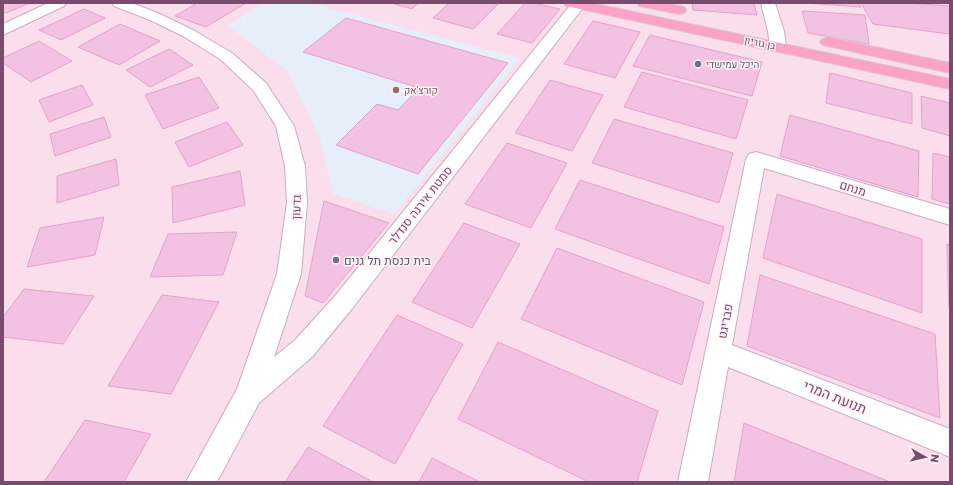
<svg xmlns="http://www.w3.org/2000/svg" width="953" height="485" font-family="Poppins,Heebo,sans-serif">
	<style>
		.residential { fill: #fadeeb }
		.education { fill: #e6eefa }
		.building { fill: #f3c1e1; stroke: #e5a2ce }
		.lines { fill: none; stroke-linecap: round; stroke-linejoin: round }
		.minor-casing { stroke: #cdacc0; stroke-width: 2 }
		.major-casing { stroke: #d7c9d3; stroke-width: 2 }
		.minor { fill: #fff; fill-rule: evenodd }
		.major { fill: #fba3c7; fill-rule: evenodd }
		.worship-dot { fill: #6b7280; stroke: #fff1f7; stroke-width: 1.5 }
		.education-dot { fill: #8d6e63; stroke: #fff1f7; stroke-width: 1.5 }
		.labels { text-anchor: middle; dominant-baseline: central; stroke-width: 3; stroke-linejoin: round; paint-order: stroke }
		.far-street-label { font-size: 10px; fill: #794c6b; stroke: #fff1f7 }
		.far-worship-label { font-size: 10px; fill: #5b616d; stroke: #fff1f7; text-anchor: start }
		.far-education-label { font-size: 10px; fill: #785e54; stroke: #fff1f7; text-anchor: start }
		.street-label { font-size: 12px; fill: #794c6b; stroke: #fff1f7 }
		.worship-label { font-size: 12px; fill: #5b616d; stroke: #fff1f7; text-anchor: start }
		.near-street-label { font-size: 14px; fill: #794c6b; stroke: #fff1f7 }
	</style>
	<rect width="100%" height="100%" fill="#fdeaf2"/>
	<path class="residential" d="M3,3H950V482H3Z"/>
	<path class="education" d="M262,3H309L520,58L394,214L333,194L320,138L287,71L228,26Z"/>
	<path class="building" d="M3,3H30L6,13L3,12Z
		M197,3H246L206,27L175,16Z
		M391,3H418L412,9Z
		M449,3H499L473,29L433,18Z
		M525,3H534L560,9L532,43L497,34Z
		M692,3H754L757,15L693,10Z
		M805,3H858L861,7Z
		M861,3H907L950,6V34L873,24Z
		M84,9L105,18L61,40L39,30Z
		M802,11L865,15L869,44L808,33Z
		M346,18L508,63L418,174L336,145L377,104L398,110L419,88L303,52Z
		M593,21L640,32L615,78L564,64Z
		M120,24L160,41L119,65L78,47Z
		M650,35L762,62L752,96L633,66Z
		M39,41L72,61L31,82L3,63V58Z
		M169,49L193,65L150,87L126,70Z
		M642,72L748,100L736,139L624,107Z
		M830,73L912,93V124L826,103Z
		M199,77L219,108L163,129L145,95Z
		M550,80L603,95L572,151L515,133Z
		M82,85L93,105L49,122L39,100Z
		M921,96L950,103V136L922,128Z
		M790,115L919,151L918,197L780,156Z
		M104,117L111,137L55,156L50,134Z
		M614,119L733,153L719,203L592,163Z
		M227,122L243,145L189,167L175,142Z
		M507,143L567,163L531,228L465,204Z
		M933,153L950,157V204L932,199Z
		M116,159L119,185L57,203V176Z
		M240,171L245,205L173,223L172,187Z
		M580,180L724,227L709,284L555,229Z
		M777,194L922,239V313L763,258Z
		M324,201L389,223L323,303L305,296Z
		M104,217L95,255L27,267L40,228Z
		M464,223L520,244L472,328L412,302Z
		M237,232L223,275L150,277L168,234Z
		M947,244L950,245V309L949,308Z
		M557,248L704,302L682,385L521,319Z
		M760,275L935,334L940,418L747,346Z
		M24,289L94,296L63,344L3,337V317Z
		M162,295L219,302L171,394L108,386Z
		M397,315L463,344L395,464L323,426Z
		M498,342L658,411L637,482H589L458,419Z
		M85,420L151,434L124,482H44Z
		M744,423L890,482H734Z
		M308,447L373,482H285Z
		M432,458L480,482H419Z"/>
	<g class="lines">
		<g class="minor-casing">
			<path id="minor" d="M48,3H66L64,6L3,35V24Z
				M112,3H132L160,14L193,30L232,53L266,83L294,126L305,166L307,203L301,274L274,357L294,341L335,296L572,3H584L585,5L351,310L312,357L259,403L217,482H186L237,389L277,274L287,203L285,166L276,126L253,90L220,59L183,36L150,20L114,6Z
				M761,3H775L784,31L786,47L784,50H772L770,47L768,31Z
				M756,152L950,209V225L764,168L732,345L950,429V457L728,367L708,482H678L746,159L749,154Z"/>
		</g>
		<g class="major-casing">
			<path id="major" d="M564,3H591L950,79V89L571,7L566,6Z
				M637,3H666L684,7L686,10L684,13L679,14L639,6Z
				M828,37L950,63V73L823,45L820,42L823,39Z"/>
		</g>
		<use href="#minor" class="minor"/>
		<use href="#major" class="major"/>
	</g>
	<g class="worship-dot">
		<circle cx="698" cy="64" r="4"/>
		<circle cx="336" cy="260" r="4"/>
	</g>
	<circle class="education-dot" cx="396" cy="90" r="4"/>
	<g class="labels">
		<g class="far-street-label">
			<text transform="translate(760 43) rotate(12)">בן גוריון</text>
		</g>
		<g class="far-worship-label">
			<text x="706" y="64">היכל עמישדי</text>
		</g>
		<g class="far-education-label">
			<text x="404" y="90">קורצ'אק</text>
		</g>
		<g class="street-label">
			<text transform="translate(853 188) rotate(17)">מנחם</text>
			<text transform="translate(420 205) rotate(-52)">סמטת אירנה סנדלר</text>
			<text transform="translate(296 207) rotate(-87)">גדעון</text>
			<text transform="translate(725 321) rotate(-79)">פבריגט</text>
		</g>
		<g class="worship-label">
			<text x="344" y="260">בית כנסת תל גנים</text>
		</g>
		<g class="near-street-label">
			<text transform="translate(835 397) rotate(22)">תנועת המרי</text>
		</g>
	</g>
	<rect width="953" height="485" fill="none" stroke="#794c6b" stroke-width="8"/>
	<g transform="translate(925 457) rotate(98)" stroke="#fff1f7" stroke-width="3" paint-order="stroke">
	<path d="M0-3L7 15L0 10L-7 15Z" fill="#794c6b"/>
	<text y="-6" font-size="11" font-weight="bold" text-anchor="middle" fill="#794c6b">N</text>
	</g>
</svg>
